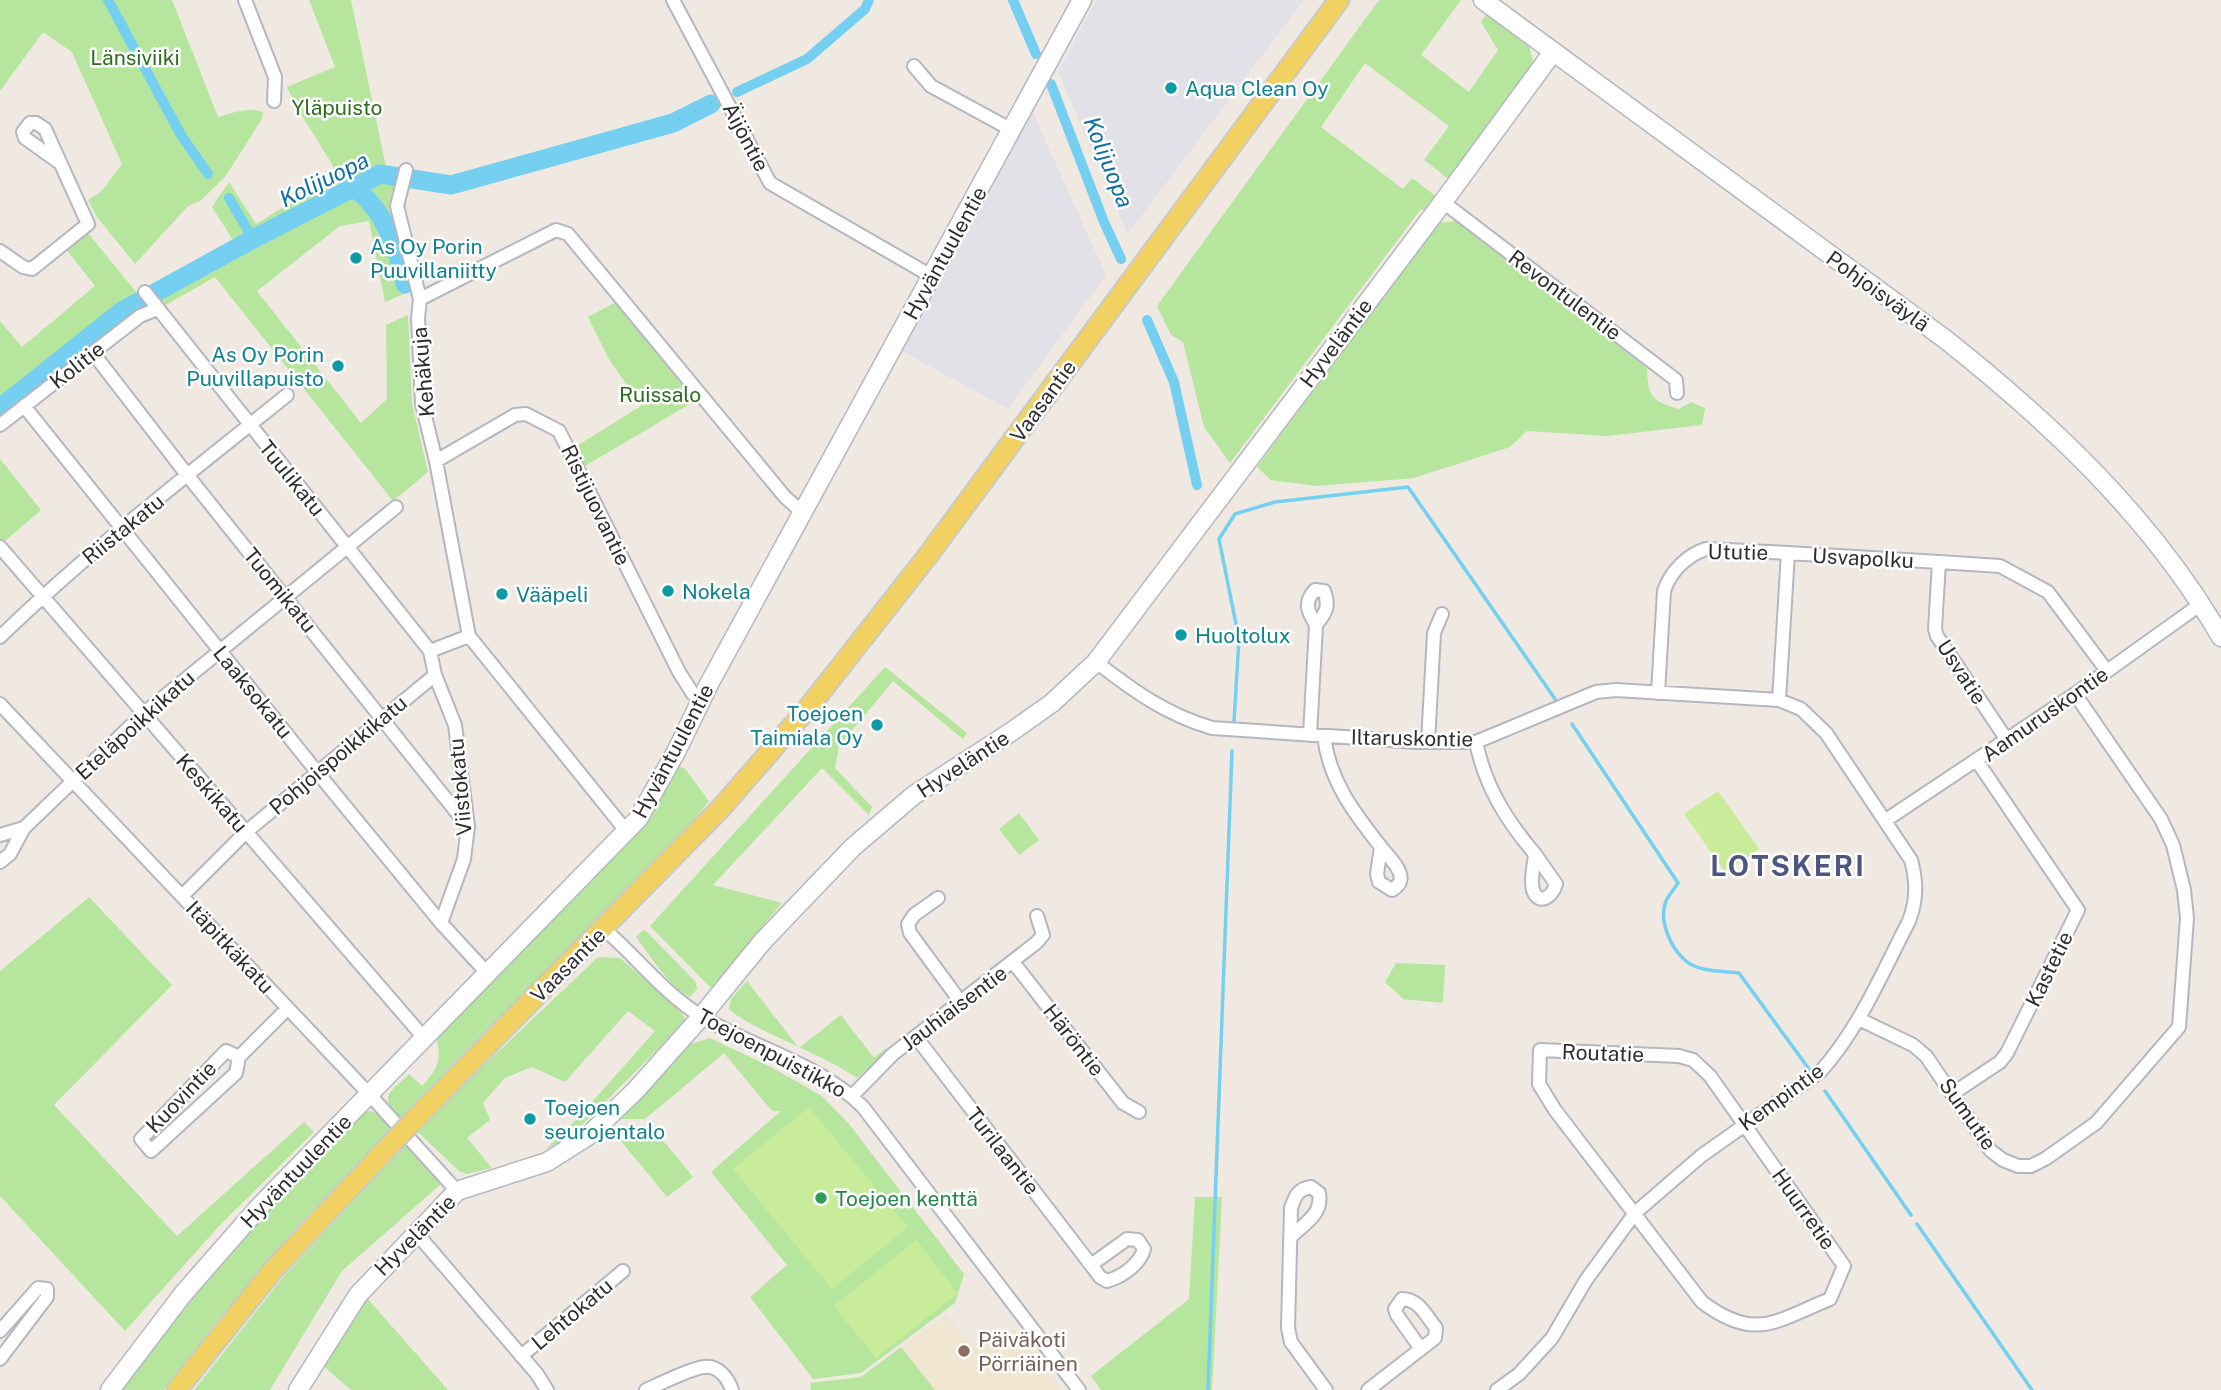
<svg xmlns="http://www.w3.org/2000/svg" width="2221" height="1390" font-family="'Public Sans',sans-serif">
	<style>
		.industrial { fill: #e3e1e8 }
		.education { fill: #f0e6d1 }
		.green { fill: #b6e59e }
		.pitch { fill: #c9ec9a }
		.lines { fill: none; stroke-linecap: round; stroke-linejoin: round }
		.stream { stroke: #75cff0; stroke-width: 3.5 }
		.canal { stroke: #75cff0; stroke-width: 10 }
		.river { stroke: #75cff0; stroke-width: 19 }
		.street-casing { stroke: #b4b7c1; stroke-width: 16 }
		.secondary-casing { stroke: #b4b7c1; stroke-width: 21 }
		.primary-casing { stroke: #c9c9c9; stroke-width: 23 }
		.street { stroke: #fff; stroke-width: 12 }
		.secondary { stroke: #fff; stroke-width: 18 }
		.primary { stroke: #f2d163; stroke-width: 19 }
		.primary-bridge-casing { stroke: #c9c9c9; stroke-width: 23; stroke-linecap: butt }
		.primary-bridge { stroke: #f2d163; stroke-width: 19 }
		.culture-dot { fill: #0f9aa8; stroke: #fff; stroke-width: 2.5 }
		.leisure-dot { fill: #2e9e5b; stroke: #fff; stroke-width: 2.5 }
		.education-dot { fill: #8d6e63; stroke: #fff; stroke-width: 2.5 }
		.labels { text-anchor: middle; dominant-baseline: central; stroke-width: 5; stroke-linejoin: round; paint-order: stroke }
		.park-label { font-size: 21px; fill: #2c6e1b; stroke: #fff }
		.culture-label { font-size: 21px; fill: #0d838f; stroke: #fff; text-anchor: start }
		.street-label { font-size: 21px; fill: #2e2e2e; stroke: #fff }
		.leisure-label { font-size: 21px; fill: #27864d; stroke: #fff; text-anchor: start }
		.education-label { font-size: 21px; fill: #785e54; stroke: #fff; text-anchor: start }
		.water-label { font-size: 23px; font-style: italic; fill: #0d6fa3; stroke: #fff }
		.district-label { font-size: 28px; font-weight: bold; letter-spacing: 2px; fill: #4d5680; stroke: #fff }
	</style>
	<rect width="100%" height="100%" fill="#efe9e1"/>
	<path class="industrial" d="M1096,0H1304L1128,234L1058,72Z
		M1032,111L1106,275L1008,409L902,351Z"/>
	<path class="education" d="M946,1314L969,1343H998L1014,1329L1062,1390H892L890,1357Z"/>
	<path class="green" d="M0,0H172L218,117C233,113 247,107 263,112L262,119L225,177L200,201L188,206L135,264L97,217L88,200L101,192L122,164L72,52L43,32L0,91Z
		M309,0H351L386,167L399,169L389,204L409,292L385,302L369,221L340,226L257,291L361,423L387,399L386,325L408,315L412,403L428,472L393,501L215,277L164,306L155,289L233,240L212,207L229,182L256,224L338,174L296,106L287,87L335,67Z
		M1379,0H1461L1421,55L1469,92L1498,50L1481,22L1489,11L1527,39L1533,61L1519,86L1450,180L1424,160L1449,126L1365,63L1321,127L1403,189L1412,178L1437,197L1426,212L1421,209L1230,463L1204,427L1183,342L1171,335L1157,306Z
		M1456,221L1647,368C1648,397 1651,401 1679,409L1691,402L1705,408L1702,425L1607,436L1527,431L1510,447L1414,478L1317,486L1271,480L1257,467L1438,223Z
		M87,232L146,304L136,309L0,417V321L22,347L95,286L66,249Z
		M616,302L695,401L585,466L575,447L641,406L609,359L588,317Z
		M0,459L41,510L5,541H0Z
		M885,667L967,733L963,739L893,681L839,746L835,768L872,807L869,815L822,768L713,885L782,903L711,988L650,926Z
		M679,766L685,769L709,801L686,830L400,1118C378,1094 389,1094 409,1074L422,1086C439,1068 442,1060 436,1036L639,830L675,768Z
		M1019,813L1039,840L1019,855L999,829Z
		M89,897L172,985L54,1105L177,1236L304,1122L314,1132L220,1225L125,1331L0,1196V971Z
		M643,930L646,931L696,982L697,989L690,997C668,985 651,957 636,937Z
		M598,957L620,958L676,1006L685,1018L682,1025L571,1136L546,1149L576,1120L655,1031L628,1011L565,1082L532,1067L505,1078L483,1103L490,1120L467,1138L492,1168L466,1174L459,1171L418,1132L463,1085Z
		M1396,963L1445,965L1443,1003L1403,999L1385,982Z
		M747,981L799,1048L841,1015L874,1058L886,1048L888,1051L857,1078C829,1059 797,1047 767,1032C754,1025 740,1019 729,1009L731,999Z
		M710,1038L771,1067L822,1096L849,1124L964,1274L955,1303L861,1373L813,1379L750,1297L787,1265L711,1172L781,1111H772L724,1053L645,1119H617L691,1044Z
		M370,1111L374,1112L392,1128L293,1232L217,1321L164,1390H118L168,1324L260,1217L364,1113Z
		M611,1129L656,1132L693,1177L667,1197Z
		M405,1145L441,1184L342,1271L270,1390H194L284,1276Z
		M1195,1197H1222L1212,1390H1101L1091,1376L1189,1299Z
		M367,1298L448,1390H351L322,1365Z
		M901,1347L935,1390H811L810,1383L861,1377Z"/>
	<path class="pitch" d="M1718,791L1759,849L1725,872L1684,814Z
		M809,1107L908,1227L832,1289L733,1169Z
		M916,1240L958,1293L876,1358L834,1306Z"/>
	<g class="lines">
		<path class="stream" d="M1234,721L1239,639L1219,539L1235,514L1275,502L1408,487L1555,699
			M1572,724L1678,883C1674,889 1669,895 1666,901C1658,920 1671,949 1686,961C1698,972 1724,971 1739,973L1809,1069
			M1825,1091L1911,1215
			M1917,1224L2032,1390
			M1208,1390L1232,751"/>
		<path class="canal" d="M108,0L181,135L208,174
			M1013,0L1036,54
			M1051,84L1104,222L1121,259
			M737,92L807,59L865,9L869,0
			M229,198L253,239
			M1147,320L1174,382L1197,485"/>
		<path class="river" d="M354,188C384,209 398,249 405,284
			M0,408L122,311L253,239L380,174L451,185L673,123L711,104"/>
		<g class="street-casing">
			<path id="street" d="M245,0L275,77L274,101
				M673,0L770,183L933,277
				M914,66L931,86L1012,130
				M406,170L397,206L420,299
				M1443,202L1676,380L1677,393
				M0,251L23,267L32,269L88,224L45,129L36,123H30L23,132L25,138L60,163
				M145,292L430,651L435,675L455,725L468,826L464,859L441,923
				M93,353L188,476L466,824
				M24,406L317,772L441,923L488,974
				M0,425L140,316L157,309
				M436,461L515,415L526,414L559,431L679,672L693,694L702,699
				M0,547L425,1039
				M1788,553L1939,562
				M0,637C90,550 190,473 287,395
				M430,651L469,636
				M1096,662C1134,691 1165,714 1212,728L1418,742H1476L1596,692L1616,690L1779,700L1801,709L1826,733L1911,860C1917,882 1917,900 1909,921C1882,973 1860,1027 1821,1071L1701,1156L1635,1213L1586,1280L1552,1338L1519,1374L1497,1390
				M1658,693L1664,591C1670,572 1687,555 1706,549L1788,553L1779,700
				M0,704L370,1095L457,1191
				M1310,735L1316,625C1308,612 1303,603 1315,590L1324,591C1330,606 1326,613 1316,625
				M1324,736C1329,780 1354,813 1381,847L1377,874L1379,882L1392,890C1413,878 1390,859 1381,847
				M2007,740L1937,636L1935,629L1939,562L2000,566L2048,592L2107,671
				M1428,742L1434,633L1442,614
				M1476,742C1485,786 1506,820 1535,854C1534,865 1530,880 1533,890C1539,907 1553,896 1556,884L1535,854
				M1886,820L2075,694L2201,604
				M627,832L469,636L436,461L422,404L418,318L420,299L556,230L568,234L785,497L803,513
				M0,835L24,828
				M0,862L10,854L24,828L143,714L396,507
				M182,896L246,832L435,675
				M938,898L914,915L908,924L910,933L960,1001
				M604,929C637,957 666,996 704,1018C756,1049 820,1064 863,1107L1079,1390
				M1013,962L1123,1103L1139,1112
				M1859,1019L1913,1045L1926,1056L1991,1151L2003,1160L2018,1166H2031L2045,1159L2096,1123L2179,1027L2187,918L2184,890L2173,845L2161,819L2075,694
				M916,1037L1091,1265L1100,1277L1107,1281C1122,1277 1140,1264 1144,1249L1138,1240L1127,1239L1091,1265
				M1540,1050L1679,1056L1693,1060L1710,1076L1844,1266L1830,1299C1776,1321 1755,1342 1702,1302L1555,1110L1539,1084Z
				M239,1057L226,1051L141,1139L151,1151L236,1073L239,1057L287,1009
				M1952,1094L2000,1062L2007,1053L2078,910L1977,761
				M852,1096L893,1054L1036,943L1043,935L1037,916
				M418,1235L537,1374L547,1390
				M1290,1238C1304,1223 1323,1215 1319,1193L1311,1187C1298,1189 1295,1196 1291,1208L1288,1328L1291,1342L1326,1390
				M0,1331L38,1288L47,1289V1297L0,1359
				M521,1356L623,1271
				M646,1390C660,1384 691,1368 704,1367C718,1365 728,1378 732,1390
				M1368,1390L1435,1338L1436,1328C1426,1316 1419,1299 1402,1299L1395,1309L1397,1315L1421,1349"/>
		</g>
		<g class="secondary-casing">
			<path id="secondary" d="M1483,0L1945,339C2052,424 2152,518 2221,637
				M110,1390L183,1294L260,1206L638,819L676,752L709,684L1082,0
				M298,1390L358,1295L457,1191L547,1162L588,1136L635,1091L701,1017L763,941L853,847L914,795L1011,732L1052,703L1096,662L1443,202L1553,52"/>
		</g>
		<g class="primary-casing">
			<path id="primary" d="M414,1120L721,808L808,708L926,558L1339,0
				M177,1390L273,1270L391,1144"/>
		</g>
		<use href="#street" class="street"/>
		<use href="#secondary" class="secondary"/>
		<use href="#primary" class="primary"/>
		<g class="primary-bridge-casing">
			<path id="primary-bridge" d="M391,1144L414,1120"/>
		</g>
		<use href="#primary-bridge" class="primary-bridge"/>
	</g>
	<g class="culture-dot">
		<circle cx="1171" cy="88" r="7"/>
		<circle cx="356" cy="258" r="7"/>
		<circle cx="338" cy="366" r="7"/>
		<circle cx="668" cy="591" r="7"/>
		<circle cx="502" cy="594" r="7"/>
		<circle cx="1181" cy="635" r="7"/>
		<circle cx="877" cy="725" r="7"/>
		<circle cx="530" cy="1119" r="7"/>
	</g>
	<circle class="leisure-dot" cx="821" cy="1198" r="7"/>
	<circle class="education-dot" cx="964" cy="1351" r="7"/>
	<g class="labels">
		<g class="park-label">
			<text x="135" y="57">Länsiviiki</text>
			<text x="337" y="107">Yläpuisto</text>
			<text x="660" y="394">Ruissalo</text>
		</g>
		<g class="culture-label">
			<text x="1185" y="88">Aqua Clean Oy</text>
			<text x="370" y="246">As Oy Porin<tspan x="370" dy="24">Puuvillaniitty</tspan></text>
			<text x="324" y="354" text-anchor="end">As Oy Porin<tspan x="324" dy="24">Puuvillapuisto</tspan></text>
			<text x="682" y="591">Nokela</text>
			<text x="516" y="594">Vääpeli</text>
			<text x="1195" y="635">Huoltolux</text>
			<text x="863" y="713" text-anchor="end">Toejoen<tspan x="863" dy="24">Taimiala Oy</tspan></text>
			<text x="544" y="1107">Toejoen<tspan x="544" dy="24">seurojentalo</tspan></text>
		</g>
		<g class="street-label">
			<text transform="translate(746 137) rotate(62)">Äijöntie</text>
			<text transform="translate(945 253) rotate(-61)">Hyväntuulentie</text>
			<text transform="translate(1878 291) rotate(36)">Pohjoisväylä</text>
			<text transform="translate(1565 295) rotate(37)">Revontulentie</text>
			<text transform="translate(1336 343) rotate(-53)">Hyveläntie</text>
			<text transform="translate(77 365) rotate(-38)">Kolitie</text>
			<text transform="translate(423 372) rotate(-95)">Kehäkuja</text>
			<text transform="translate(1043 401) rotate(-54)">Vaasantie</text>
			<text transform="translate(292 478) rotate(51)">Tuulikatu</text>
			<text transform="translate(596 505) rotate(64)">Ristijuovantie</text>
			<text transform="translate(123 529) rotate(-39)">Riistakatu</text>
			<text transform="translate(1738 552) rotate(1)">Ututie</text>
			<text transform="translate(1863 558) rotate(3)">Usvapolku</text>
			<text transform="translate(280 590) rotate(51)">Tuomikatu</text>
			<text transform="translate(1962 672) rotate(57)">Usvatie</text>
			<text transform="translate(253 692) rotate(51)">Laaksokatu</text>
			<text transform="translate(2045 714) rotate(-35)">Aamuruskontie</text>
			<text transform="translate(135 725) rotate(-42)">Eteläpoikkikatu</text>
			<text transform="translate(1412 738) rotate(1)">Iltaruskontie</text>
			<text transform="translate(673 751) rotate(-62)">Hyväntuulentie</text>
			<text transform="translate(338 755) rotate(-40)">Pohjoispoikkikatu</text>
			<text transform="translate(963 764) rotate(-33)">Hyveläntie</text>
			<text transform="translate(460 787) rotate(-95)">Viistokatu</text>
			<text transform="translate(212 793) rotate(49)">Keskikatu</text>
			<text transform="translate(230 947) rotate(47)">Itäpitkäkatu</text>
			<text transform="translate(568 965) rotate(-45)">Vaasantie</text>
			<text transform="translate(2049 969) rotate(-64)">Kastetie</text>
			<text transform="translate(954 1008) rotate(-37)">Jauhiaisentie</text>
			<text transform="translate(1074 1040) rotate(52)">Häröntie</text>
			<text transform="translate(772 1053) rotate(28)">Toejoenpuistikko</text>
			<text transform="translate(1603 1053) rotate(2)">Routatie</text>
			<text transform="translate(181 1097) rotate(-46)">Kuovintie</text>
			<text transform="translate(1781 1097) rotate(-36)">Kempintie</text>
			<text transform="translate(1968 1114) rotate(55)">Sumutie</text>
			<text transform="translate(1003 1151) rotate(52)">Turilaantie</text>
			<text transform="translate(296 1171) rotate(-46)">Hyväntuulentie</text>
			<text transform="translate(1804 1209) rotate(55)">Huurretie</text>
			<text transform="translate(415 1235) rotate(-45)">Hyveläntie</text>
			<text transform="translate(572 1314) rotate(-40)">Lehtokatu</text>
		</g>
		<g class="leisure-label">
			<text x="835" y="1198">Toejoen kenttä</text>
		</g>
		<g class="education-label">
			<text x="978" y="1339">Päiväkoti<tspan x="978" dy="24">Pörriäinen</tspan></text>
		</g>
		<g class="water-label">
			<text transform="translate(1109 162) rotate(68)">Kolijuopa</text>
			<text transform="translate(324 179) rotate(-26)">Kolijuopa</text>
		</g>
		<g class="district-label">
			<text x="1788" y="865">LOTSKERI</text>
		</g>
	</g>
</svg>
